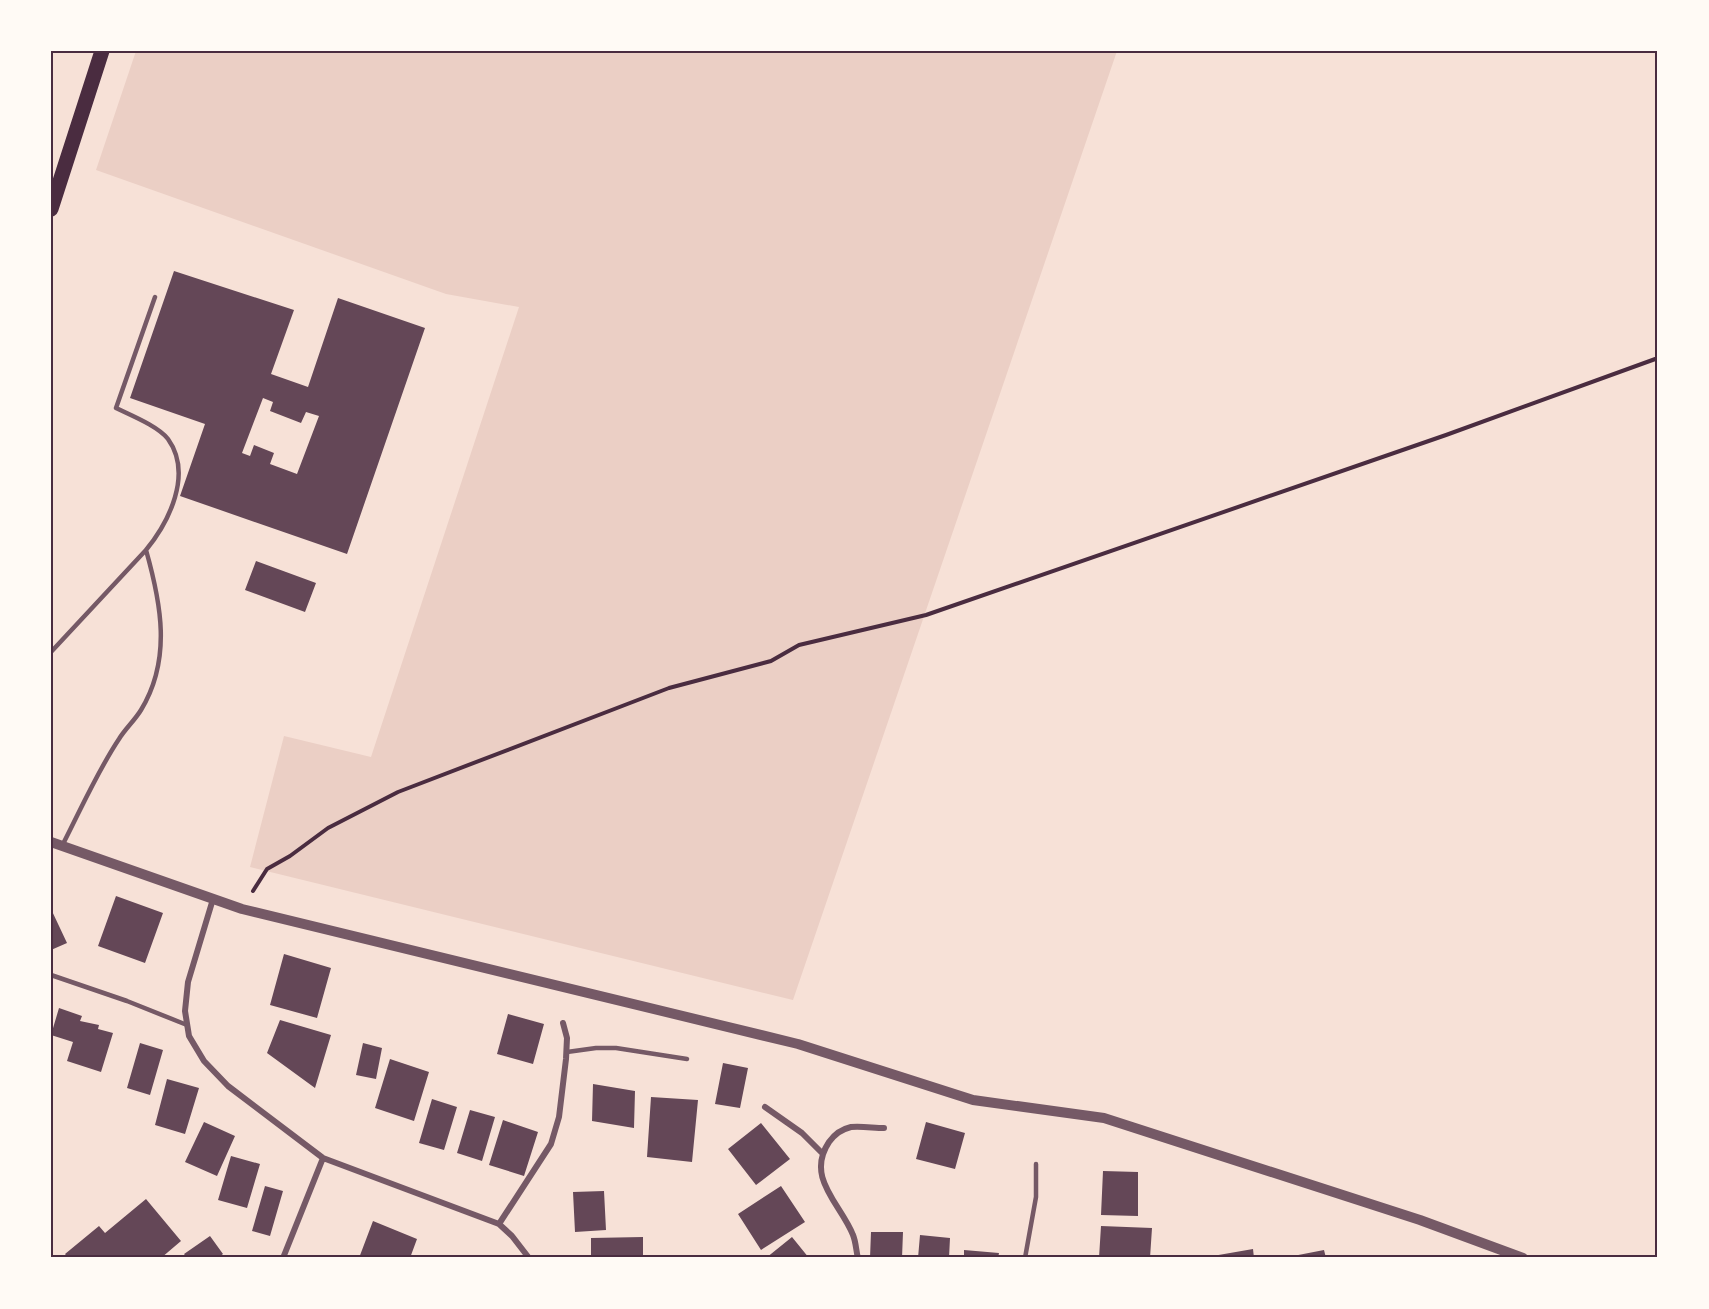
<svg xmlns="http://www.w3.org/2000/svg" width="1709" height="1309" font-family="'Sofia Sans Condensed',sans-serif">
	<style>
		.green { fill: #ebcfc5 }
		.building { fill: #644757; fill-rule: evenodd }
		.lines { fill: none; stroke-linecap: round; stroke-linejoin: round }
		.path { stroke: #4a2c40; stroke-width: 4 }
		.service { stroke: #755966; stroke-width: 4.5 }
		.minor { stroke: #755966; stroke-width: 6 }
		.tertiary { stroke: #755966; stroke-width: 10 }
		.primary { stroke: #4a2c40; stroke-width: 15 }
		.neatline { fill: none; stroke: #4a2c40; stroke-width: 2 }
	</style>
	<rect width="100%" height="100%" fill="#f7e1d7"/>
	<path class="green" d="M136,51H1117L793,1000L250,867L284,736L371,757L519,307L446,294L96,170Z"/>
	<path class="building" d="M174,271L294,310L271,374L308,387L338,298L425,328L347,554L180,496L205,424L130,398ZM263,398L273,402L270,411L301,423L306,412L319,416L297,474L270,464L274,453L254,445L250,456L242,453Z
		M256,561L316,583L305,612L245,590Z
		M116,896L163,913L145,963L98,946Z
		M51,909L67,943L51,950Z
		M284,954L331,968L317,1018L270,1005Z
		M59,1008L82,1016L80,1021L99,1025L98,1029L113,1033L101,1072L67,1061L73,1042L51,1035Z
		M508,1014L544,1024L533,1064L497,1054Z
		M280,1020L331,1035L315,1088L267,1053Z
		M140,1043L163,1050L150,1095L127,1088Z
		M363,1043L382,1048L376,1079L356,1075Z
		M390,1059L429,1072L414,1121L375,1108Z
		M723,1063L748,1068L740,1108L715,1104Z
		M167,1079L199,1088L185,1134L155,1125Z
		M593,1084L635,1091L634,1128L592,1121Z
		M651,1097L698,1100L692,1162L647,1157Z
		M432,1099L457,1107L444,1150L419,1143Z
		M470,1110L495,1117L482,1161L457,1153Z
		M503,1120L538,1132L524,1176L489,1165Z
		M204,1122L235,1136L217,1176L185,1162Z
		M926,1122L965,1133L955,1169L916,1159Z
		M761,1123L790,1159L756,1185L728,1149Z
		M231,1156L260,1164L247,1208L218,1200Z
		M1103,1171L1138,1172V1216L1101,1215Z
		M265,1186L283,1191L270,1236L252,1231Z
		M781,1186L805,1222L761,1250L738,1214Z
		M604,1191L606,1230L575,1232L573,1192Z
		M146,1199L181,1241L161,1258H68L65,1254L99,1226L105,1233Z
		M373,1221L417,1239L410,1258H359Z
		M1101,1226L1152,1228L1150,1258H1099Z
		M871,1232H903L902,1258H870Z
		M920,1235L950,1238L949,1258H918Z
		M210,1236L223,1254L218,1258H187L184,1254Z
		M643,1237V1258H591V1238Z
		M792,1237L809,1258H766Z
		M1253,1249L1254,1258H1207V1257Z
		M964,1250L999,1253L998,1258H964Z
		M1324,1250L1326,1258H1288V1257Z"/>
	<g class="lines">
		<path class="path" d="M253,891L267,869L290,856L328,828L398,792L669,688L771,661L799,645L926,615L1446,435L1658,358"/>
		<path class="service" d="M51,652L146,550
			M63,844C81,809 97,772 119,739C125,729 135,720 141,710C172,659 161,603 146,550C169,522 193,474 168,439C158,426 130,415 116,408L155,297
			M51,975L127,1001L187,1025
			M567,1052L596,1048H616L687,1059
			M1025,1258L1036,1197V1164"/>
		<path class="minor" d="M213,899L188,982L185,1011L189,1036L204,1061L228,1086L323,1158L499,1224L512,1236L529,1258
			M765,1107L802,1133L822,1153
			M499,1224L551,1144L559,1117L566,1059L567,1038L563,1023
			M283,1258L323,1158
			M858,1258C856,1251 856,1242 853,1235C841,1204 805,1178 829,1142C834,1135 842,1129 851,1127C862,1126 874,1128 884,1128"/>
		<path class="tertiary" d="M51,842L242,909L798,1044L973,1100L1104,1118L1420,1220L1523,1258"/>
		<path class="primary" d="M51,209L102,51"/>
	</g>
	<rect width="1709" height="1309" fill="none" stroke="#fffaf5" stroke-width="105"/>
	<rect x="52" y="52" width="1604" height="1204" class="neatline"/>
</svg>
